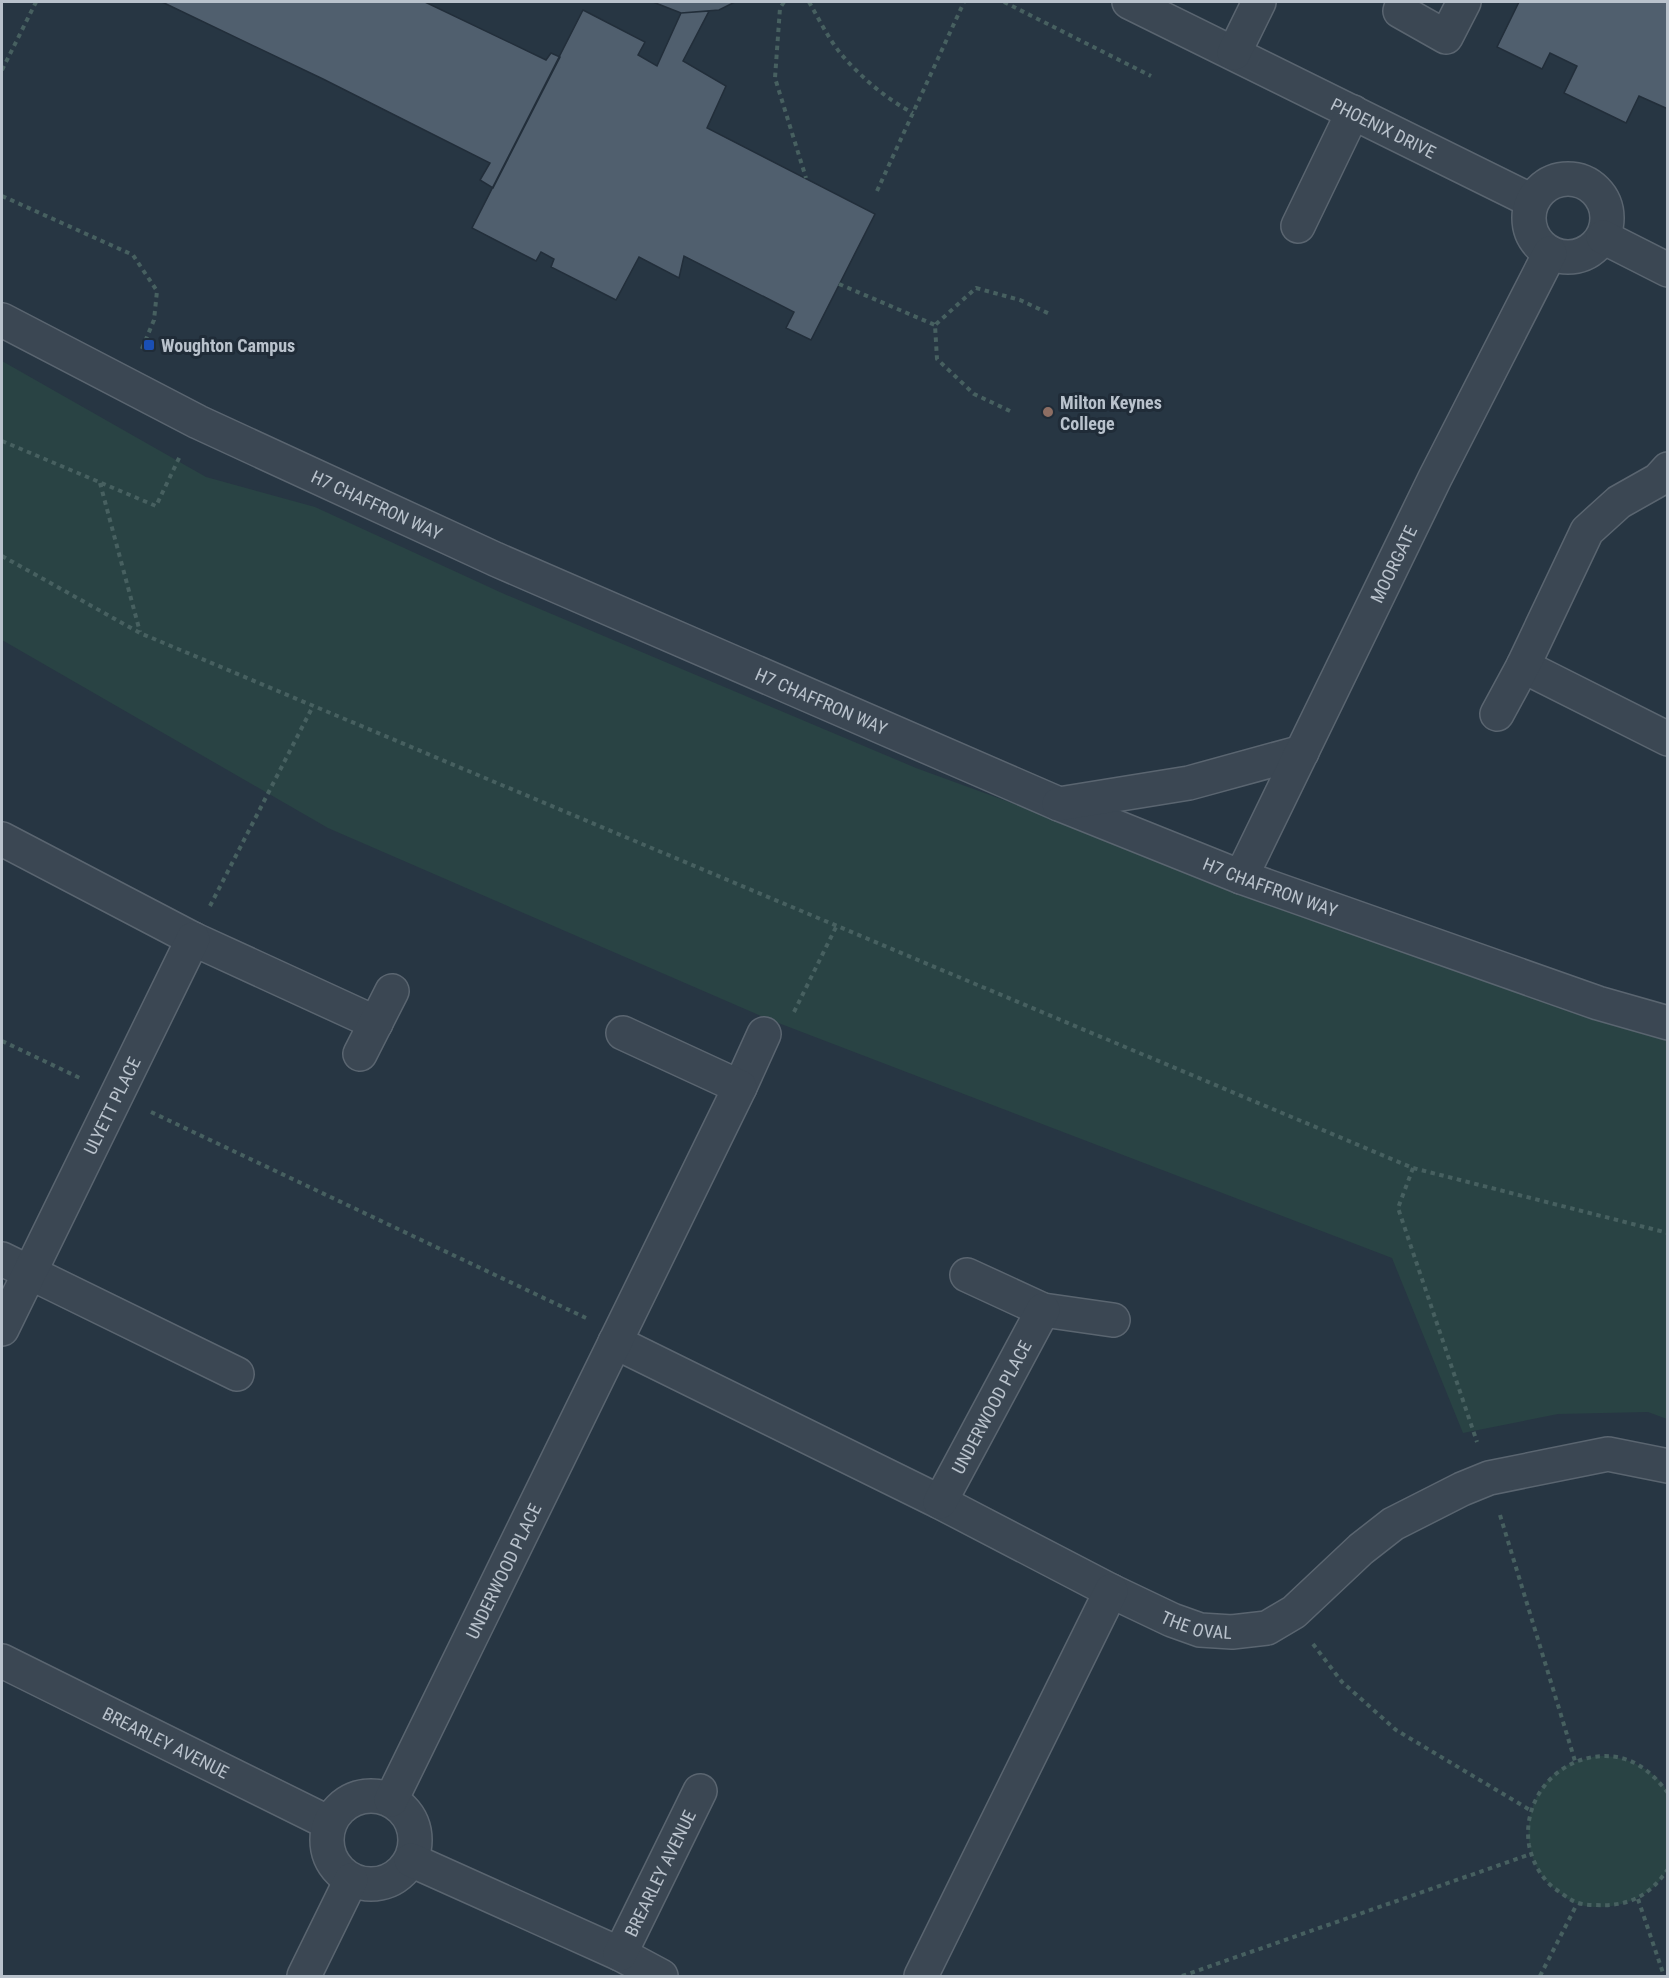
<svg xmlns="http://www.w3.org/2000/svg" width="1669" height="1978" font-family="'Roboto Condensed',sans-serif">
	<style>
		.green { fill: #294344 }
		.building { fill: #505f6e; stroke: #222e3a; stroke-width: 1.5 }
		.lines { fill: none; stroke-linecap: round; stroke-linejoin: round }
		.minor-casing { stroke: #5a6570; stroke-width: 36 }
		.path { stroke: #476060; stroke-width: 4; stroke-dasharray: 4.5 4.5; stroke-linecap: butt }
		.minor { stroke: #3b4753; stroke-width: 33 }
		.transit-dot { fill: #1a4fb4; stroke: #202c38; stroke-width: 2 }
		.education-dot { fill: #8d6e63; stroke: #202c38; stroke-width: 2 }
		.labels { text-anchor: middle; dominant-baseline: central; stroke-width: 6; stroke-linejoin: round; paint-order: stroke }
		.street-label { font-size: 18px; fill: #b9c2cc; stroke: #202c38 }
		.poi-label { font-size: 18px; font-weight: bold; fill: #b9c2cc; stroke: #202c38; text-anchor: start }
	</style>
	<rect width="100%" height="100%" fill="#273643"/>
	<path class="green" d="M2,361L206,477L315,507L502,593L916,768L1487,977L1667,1039V1419L1648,1412L1558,1414L1463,1433L1392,1258L768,1019L328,828L2,640Z
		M1596,1756C1604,1756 1612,1756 1619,1758C1635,1761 1665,1778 1668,1795C1669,1808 1668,1823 1668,1836C1668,1846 1669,1863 1666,1872C1650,1900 1608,1914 1578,1904C1569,1901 1555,1890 1548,1883C1519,1852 1523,1801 1555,1773C1567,1763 1582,1760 1596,1756Z"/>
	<path class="building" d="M162,2H425L546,60L551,53L560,57L493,188L480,180L490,163L323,79Z
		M653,2H735L719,10L681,13Z
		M1519,2H1668V109L1639,96L1626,123L1564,93L1577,66L1550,53L1542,69L1497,47Z
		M583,10L645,42L638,55L657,66L681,13L709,11L683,61L726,86L707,128L875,214L811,340L786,328L794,312L684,256L679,278L639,257L616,300L551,267L554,259L541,252L536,261L472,228Z"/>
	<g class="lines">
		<g class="minor-casing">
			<g id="minor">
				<path id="s1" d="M1129,2L1532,201"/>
				<path d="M1403,2L1400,11L1446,37L1464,2"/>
				<path d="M1234,53L1259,2"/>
				<circle cx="1568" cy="218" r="39"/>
				<path d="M1298,226L1353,112"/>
				<path d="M1603,237L1668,270"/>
				<path id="s2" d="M2,320L198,422L495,559L1059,804L1241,877L1598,1003L1668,1023"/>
				<path d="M1523,666L1668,739"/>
				<path d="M1497,714L1523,666L1587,531L1619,502L1658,480L1668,469"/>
				<path d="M1059,804L1189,783L1302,752"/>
				<path d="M2,839L193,939L376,1023"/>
				<path id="s3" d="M1241,877L1435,478L1550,253"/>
				<path d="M360,1054L392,991"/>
				<path d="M740,1087L764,1034"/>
				<path d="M2,1259L237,1374"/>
				<path d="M967,1275L1043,1310L1113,1320"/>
				<path id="s4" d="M2,1329L193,939"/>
				<path id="s5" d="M615,1342L940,1502L1111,1591L1172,1620L1200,1630L1232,1632L1267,1628L1294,1612L1361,1549L1393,1524L1462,1489L1489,1478L1608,1454L1668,1466"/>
				<path id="s6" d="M940,1502L1043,1310"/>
				<path id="s7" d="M2,1661L329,1823"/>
				<circle cx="371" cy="1840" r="44"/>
				<path id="s8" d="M391,1800L740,1087L623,1033"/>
				<path d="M411,1860L620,1954L661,1976"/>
				<path id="s9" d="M620,1954L700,1791"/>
				<path d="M304,1976L351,1880"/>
				<path d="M921,1976L1111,1591"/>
			</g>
		</g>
		<path class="path" d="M784,2L780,8L775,78L806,178
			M809,2C819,19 828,38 841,54C861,77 886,99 913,113
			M1004,2L1151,76
			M2,70L36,2
			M877,191L964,2
			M2,196L133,255L157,291L154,320L141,351
			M839,284L935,325
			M1010,411L974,394L937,359L935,325L976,288L1020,300L1052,315
			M2,441L156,506L181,454
			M100,483L140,632
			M2,556L140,633L1413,1168L1668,1233
			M210,906L313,706
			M794,1012L836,927
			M2,1041L82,1079
			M151,1112L586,1318
			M1413,1168L1398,1208L1477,1442
			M1500,1515L1575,1761
			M1313,1644L1342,1682L1396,1730L1530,1810
			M1668,1793C1655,1776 1639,1761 1617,1757C1565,1749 1521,1794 1529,1845C1532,1861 1541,1878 1554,1888C1570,1899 1574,1905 1594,1905C1627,1907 1649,1897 1668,1869
			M1638,1899L1664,1976
			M1182,1976L1531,1854
			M1540,1976L1577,1904"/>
		<use href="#minor" class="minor"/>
	</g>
	<rect class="transit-dot" x="143" y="339" width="12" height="12" rx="3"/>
	<circle class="education-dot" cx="1048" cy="412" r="6"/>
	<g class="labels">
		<g class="street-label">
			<text stroke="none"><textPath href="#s1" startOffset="284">PHOENIX DRIVE</textPath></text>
			<text stroke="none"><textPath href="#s2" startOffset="418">H7 CHAFFRON WAY</textPath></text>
			<text stroke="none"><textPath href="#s3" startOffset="348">MOORGATE</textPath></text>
			<text stroke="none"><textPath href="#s2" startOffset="904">H7 CHAFFRON WAY</textPath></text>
			<text stroke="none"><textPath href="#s2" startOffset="1390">H7 CHAFFRON WAY</textPath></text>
			<text stroke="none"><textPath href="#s4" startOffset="249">ULYETT PLACE</textPath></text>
			<text stroke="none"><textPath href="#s6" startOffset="108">UNDERWOOD PLACE</textPath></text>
			<text stroke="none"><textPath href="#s8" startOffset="255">UNDERWOOD PLACE</textPath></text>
			<text stroke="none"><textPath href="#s5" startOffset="648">THE OVAL</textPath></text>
			<text stroke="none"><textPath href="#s7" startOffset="183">BREARLEY AVENUE</textPath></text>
			<text stroke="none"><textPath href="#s9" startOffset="90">BREARLEY AVENUE</textPath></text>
		</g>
		<g class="poi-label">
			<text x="161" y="345">Woughton Campus</text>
			<text x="1060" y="402">Milton Keynes<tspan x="1060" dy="21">College</tspan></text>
		</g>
	</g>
	<rect width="1669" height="1978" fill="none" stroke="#b9c2cc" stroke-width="6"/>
</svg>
